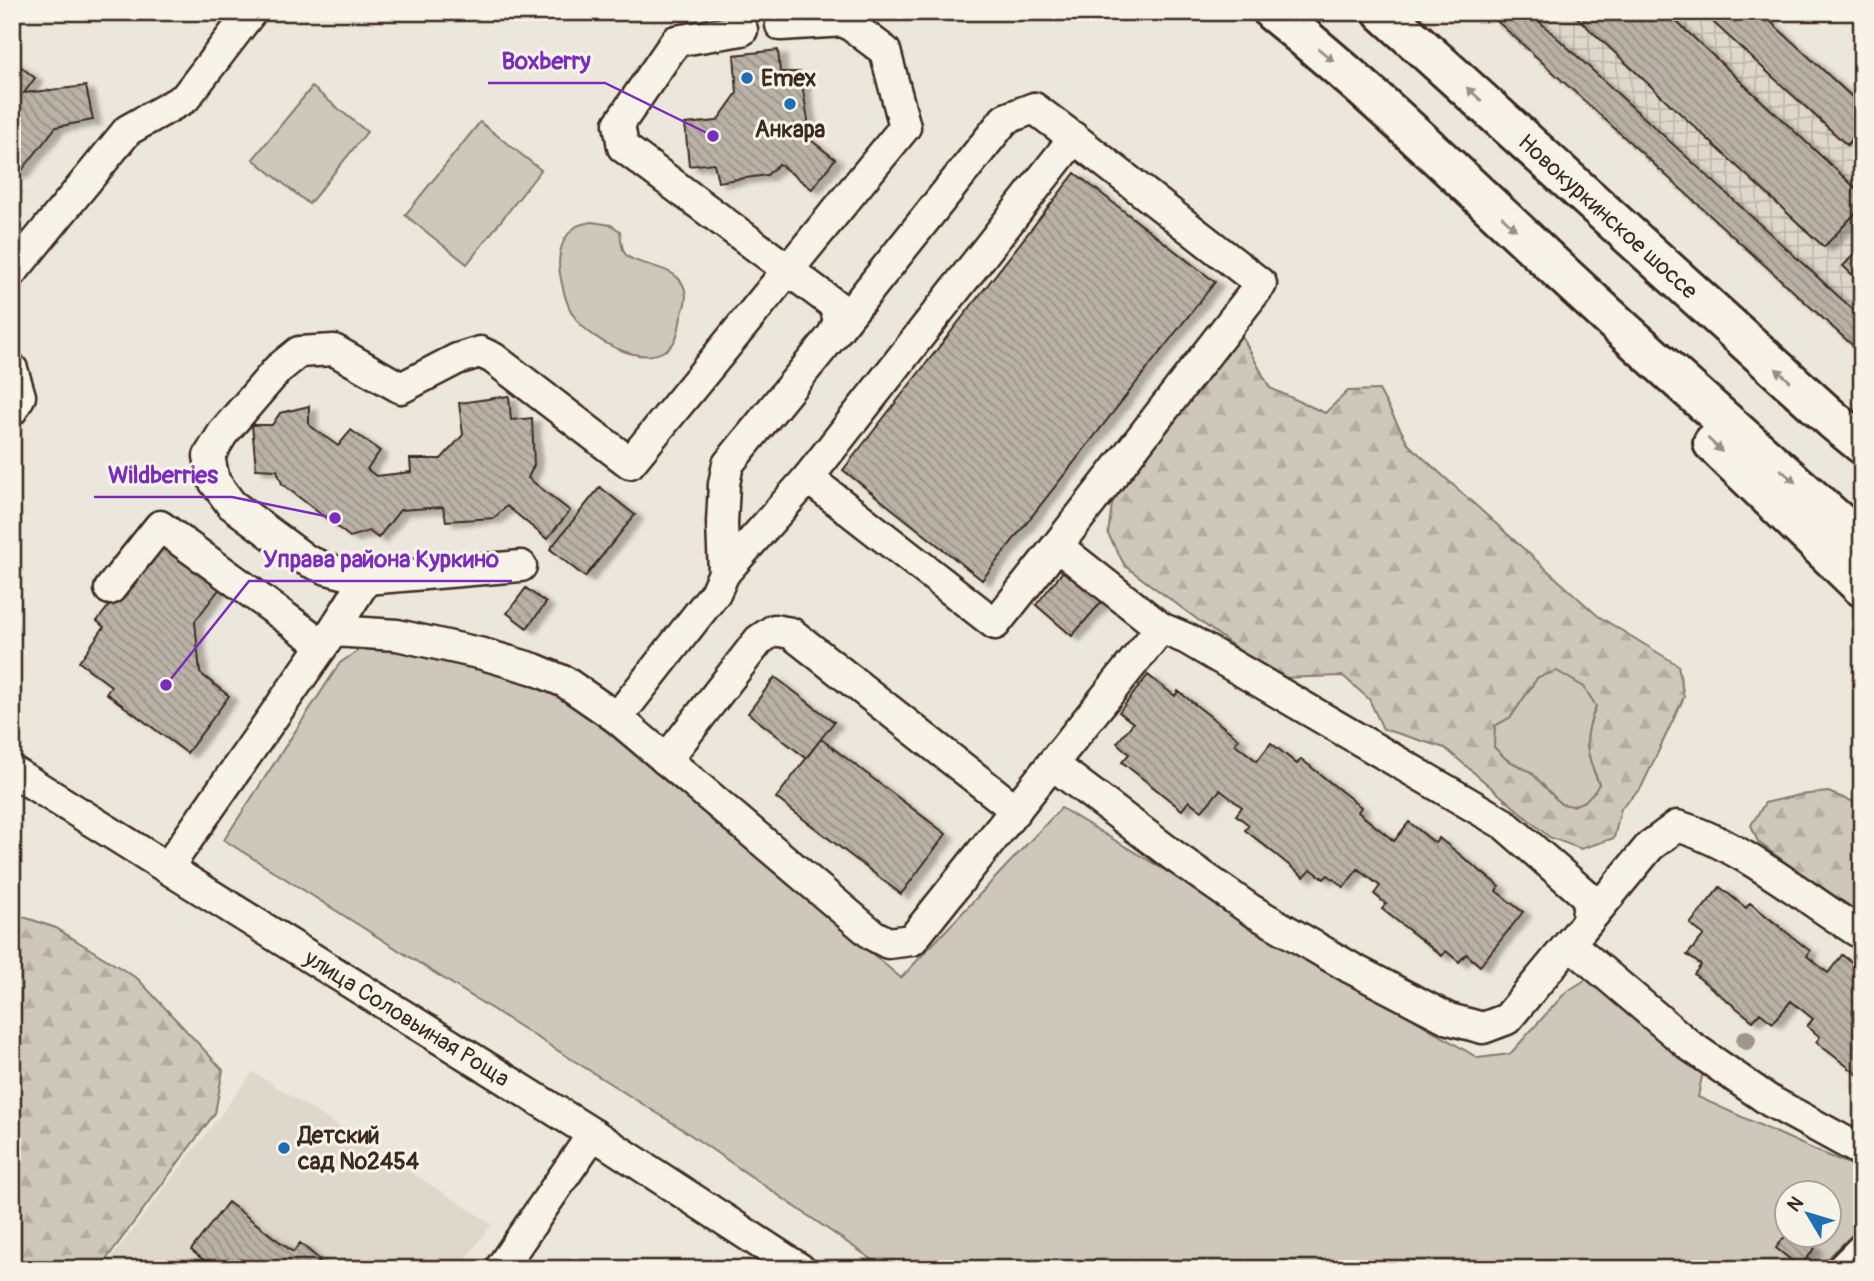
<svg xmlns="http://www.w3.org/2000/svg" width="1874" height="1281" font-family="Pangolin,sans-serif">
	<style>
		.built { fill: #ddd7cc }
		.industrial { fill: url(#industrial-grid) }
		.forest { fill: url(#forest-firs); stroke: #84796d; stroke-width: 2; fill-rule: evenodd }
		.park { fill: #cec8bc; stroke: #84796d; stroke-width: 2; fill-rule: evenodd }
		.building { fill: url(#building-back-hatch); stroke: #3b2a1e; stroke-width: 2; filter: url(#shadow) }
		.lines { fill: none; stroke-linecap: round; stroke-linejoin: round }
		.minor-casing { stroke: #3b2a1e; stroke-width: 35 }
		.major-casing { stroke: #3b2a1e; stroke-width: 44 }
		.minor { stroke: #f7f3e8; stroke-width: 30 }
		.major { stroke: #f7f3e8; stroke-width: 38 }
		.tree { fill: #9f958a }
		.oneway { fill: #998e83 }
		.poi-dot { fill: #1f6fb2; stroke: #f7f3e8; stroke-width: 2.5 }
		.labels { text-anchor: middle; dominant-baseline: central; stroke-width: 6; stroke-linejoin: round; paint-order: stroke }
		.poi-label { font-size: 23px; font-weight: bold; fill: #3b2a1e; stroke: #f7f3e8; text-anchor: start }
		.street-label { font-size: 23px; fill: #3b2a1e; stroke: #f7f3e8 }
		.leader { fill: none; stroke: #7b2cbf; stroke-width: 2.5 }
		.callout-dot { fill: #7b2cbf; stroke: #f7f3e8; stroke-width: 2.5 }
		.callout-label { font-size: 24px; text-anchor: middle; font-weight: bold; fill: #7b2cbf; stroke: #f7f3e8; stroke-width: 6; stroke-linejoin: round; paint-order: stroke }
	</style>
	<defs>
		<pattern id="industrial-grid" width="8" height="8" patternUnits="userSpaceOnUse" patternTransform="scale(1.75)"><rect width="8" height="8" fill="#ddd7cc"/><path d="M0 4h8M4 0v8" fill="none" stroke="#bfb9af"/></pattern>
		<pattern id="forest-firs" width="22" height="20" patternUnits="userSpaceOnUse" patternTransform="scale(1.75)"><rect width="22" height="20" fill="#cec8bc"/><path d="M5 1l3.5 6h-7zM16 11l3.5 6h-7z" fill="#b2aca1"/></pattern>
		<pattern id="building-back-hatch" width="6" height="6" patternUnits="userSpaceOnUse" patternTransform="scale(1.75)"><rect width="6" height="6" fill="#bab2a7"/><path d="M-1 5l2 2M0 0l6 6M5-1l2 2" fill="none" stroke="#989187"/></pattern>
		<filter id="shadow"><feDropShadow dx="8" dy="4.5" stdDeviation="2" flood-color="#0004"/></filter>
	</defs>
	<rect width="100%" height="100%" fill="#ece7dc"/>
	<filter id="ink" filterUnits="userSpaceOnUse"><feTurbulence type="fractalNoise" baseFrequency=".0143" numOctaves="2"/><feDisplacementMap in="SourceGraphic" scale="14" xChannelSelector="R" yChannelSelector="G"/><feConvolveMatrix kernelMatrix="1 2 1 2 8 2 1 2 1" color-interpolation-filters="sRGB"/></filter>
	<g filter="url(#ink)">
		<path class="built" d="M253,1072L492,1224L458,1269H103Z"/>
		<path class="industrial" d="M1482,12H1763L1862,104V357Z"/>
		<path class="forest" d="M1239,331L1270,388L1325,413L1348,391L1379,390L1409,445L1598,616L1678,665L1684,697L1641,788L1621,808L1614,838L1581,849L1549,837L1445,748L1383,729L1369,699L1343,676L1277,678L1125,566L1108,534L1115,482ZM1538,677L1596,706C1582,741 1585,750 1599,784L1561,804L1531,772L1506,759L1495,726L1511,717Z
			M1828,792L1862,805V919L1758,842L1751,825L1765,803L1799,795Z
			M12,913L56,928L138,979L223,1070L215,1113L99,1269H12Z"/>
		<path class="park" d="M312,87L367,132L309,204L253,159Z
			M480,122L541,170L467,264L405,215Z
			M592,222L611,225L620,231C621,237 621,246 624,252C632,269 684,261 686,296C686,303 683,311 681,317C679,329 677,344 666,350C640,367 592,340 576,319C566,306 563,289 560,274C557,257 561,236 577,226C581,224 588,223 592,222Z
			M387,646L529,677L588,716L901,978L1061,808L1478,1058L1510,1054L1566,992L1587,979L1704,1066L1698,1097L1817,1151L1862,1169V1225L1817,1269H886L679,1127L224,840L340,663L362,648ZM1786,1194H1828V1236H1786Z
			M1557,671L1584,687L1596,706C1582,741 1585,750 1599,784L1595,791L1585,801L1573,806L1561,804L1531,772L1506,759L1494,747L1495,726L1511,717L1538,677Z"/>
		<path class="building" d="M1487,12H1529L1862,318V354Z
			M1571,12H1666L1862,194V206L1824,247Z
			M1702,12H1760L1862,106V129L1847,145Z
			M778,50L780,72H800L808,120L803,134L835,159L812,189L779,164L767,175L718,182L714,163L689,166L685,124L717,121L737,93L734,55Z
			M12,60L35,78L24,93L86,86L93,120L56,127L19,174L12,173Z
			M1075,173L1215,282L982,580L843,470Z
			M1862,246V284L1843,266Z
			M509,396L511,420L532,418L534,465L528,478L570,511L547,539L507,506L494,518L446,521L443,507L400,510L378,538L369,531L350,537L282,484L277,470L256,469L252,425H272L280,413L309,406V425L338,446L351,430L380,451L367,469L376,476L411,472L410,459H441L463,435L459,403Z
			M600,487L635,515L585,577L550,549Z
			M163,537L224,583L195,621L200,673L229,696L187,753L106,693L111,686L79,662L104,627L97,621Z
			M1072,560L1110,592L1072,636L1036,605Z
			M526,588L546,603L527,628L507,613Z
			M1148,675L1175,696L1178,691L1239,739L1235,744L1257,761L1271,743L1297,764L1301,759L1361,807L1358,812L1394,841L1409,822L1435,843L1439,838L1499,886L1496,891L1523,912L1480,966L1466,954L1459,962L1446,951L1442,956L1382,909L1386,904L1374,894L1380,886L1358,869L1344,887L1328,875L1324,879L1311,869L1304,877L1245,830L1249,825L1236,815L1242,807L1220,790L1202,811L1189,801L1182,810L1122,762L1129,754L1117,743L1133,723L1119,712Z
			M775,677L834,722L806,758L748,713Z
			M821,739L946,834L901,894L776,798Z
			M1720,887L1746,908L1750,903L1810,951L1807,956L1828,973L1842,955L1862,970V1078L1816,1042L1820,1037L1807,1026L1813,1019L1791,1001L1773,1023L1760,1013L1753,1021L1694,974L1701,965L1687,955L1704,935L1690,924Z
			M228,1202L293,1252L300,1243L320,1260L314,1269H215L191,1250Z
			M1786,1235L1800,1236L1815,1248L1800,1267L1776,1248Z"/>
		<g class="lines">
			<g class="minor-casing">
				<g id="minor">
					<path d="M12,272L128,130L185,98L251,12"/>
					<path d="M833,335L1005,119L1034,108L1074,138"/>
					<path d="M12,369L20,396L12,410"/>
					<path d="M1057,546L1261,284L1074,138L808,478L995,624L1057,546L1161,628"/>
					<path d="M521,566L366,579L327,569L306,560L231,504L214,481L209,456L223,433L278,369L299,352L334,350L401,388L457,359L480,352L493,358L630,463L905,127L885,51L845,21L781,25"/>
					<path d="M724,573L808,478"/>
					<path d="M110,589L160,526L323,645"/>
					<path d="M333,631L366,579"/>
					<path d="M617,718L715,593L724,573L722,523L724,484L728,464L833,335L839,321L835,305L623,147L619,124L676,41L742,30"/>
					<path d="M666,760L759,640L774,630L791,633L1016,810"/>
					<path d="M1052,764L1161,628L1187,639L1504,824L1589,898L1587,921"/>
					<path id="s1" d="M12,771L593,1134L800,1269"/>
					<path d="M168,867L333,631L397,635L483,654L534,669L565,682L617,718L873,935L888,943L912,940L1052,764L1174,856L1251,910L1351,968L1449,1019L1483,1028L1507,1019L1650,846L1677,826C1740,844 1806,899 1862,934"/>
					<path d="M1570,944L1689,1045L1770,1101L1862,1151"/>
					<path d="M500,1269L593,1134"/>
					<path d="M1842,1269L1862,1249"/>
				</g>
			</g>
			<g class="major-casing">
				<g id="major">
					<path d="M1273,12C1365,86 1450,168 1536,249C1642,350 1753,445 1862,543"/>
					<path id="s2" d="M1383,12L1834,421L1862,444"/>
					<path d="M1713,443L1862,587"/>
				</g>
			</g>
			<use href="#minor" class="minor"/>
			<use href="#major" class="major"/>
		</g>
		<circle class="tree" cx="1746" cy="1040" r="10"/>
		<defs><path id="oneway-solid" d="M-6-.8H1V-3.2L6.5 0L1 3.2V.8H-6Z" transform="scale(1.75)"/></defs>
		<g class="oneway">
			<use href="#oneway-solid" transform="translate(1326 55) rotate(40)"/>
			<use href="#oneway-solid" transform="translate(1474 94) rotate(-138)"/>
			<use href="#oneway-solid" transform="translate(1509 223) rotate(44)"/>
			<use href="#oneway-solid" transform="translate(1783 375) rotate(-138)"/>
			<use href="#oneway-solid" transform="translate(1715 445) rotate(44)"/>
			<use href="#oneway-solid" transform="translate(1788 476) rotate(42)"/>
		</g>
	</g>
	<g class="poi-dot">
		<circle cx="747" cy="78" r="7"/>
		<circle cx="790" cy="104" r="7"/>
		<circle cx="284" cy="1148" r="7"/>
	</g>
	<g class="labels">
		<g class="poi-label">
			<text x="761" y="78">Emex</text>
			<text x="790" y="129" text-anchor="middle">Анкара</text>
			<text x="298" y="1135">Детский<tspan x="298" dy="26">сад №2454</tspan></text>
		</g>
		<g class="street-label">
			<text stroke="none"><textPath href="#s2" startOffset="304">Новокуркинское шоссе</textPath></text>
			<text stroke="none"><textPath href="#s1" startOffset="466">улица Соловьиная Роща</textPath></text>
		</g>
	</g>
	<path class="leader" d="M713 136L605 83H488M335 518L232 497H94M166 685L249 581H512"/>
	<g class="callout-dot">
		<circle cx="713" cy="136" r="7"/>
		<circle cx="335" cy="518" r="7"/>
		<circle cx="166" cy="685" r="7"/>
	</g>
	<g class="callout-label">
		<text x="546" y="69">Boxberry</text>
		<text x="163" y="483">Wildberries</text>
		<text x="381" y="567">Управа района Куркино</text>
	</g>
	<rect width="1874" height="1281" fill="none" stroke="#f7f3e8" stroke-width="42"/>
	<rect x="21" y="21" width="1832" height="1239" fill="none" stroke="#3b2a1e" stroke-width="2.5" filter="url(#ink)"/>
	<g transform="translate(1808 1214) rotate(308)"><circle r="33" fill="#f7f3e8" stroke="#aca397" stroke-width="2"/>
	<path d="M0-5L12 26L0 18L-12 26Z" fill="#1f6fb2"/>
	<text y="-10" font-size="19" font-weight="bold" text-anchor="middle" fill="#3b2a1e">N</text>
	</g>
</svg>
